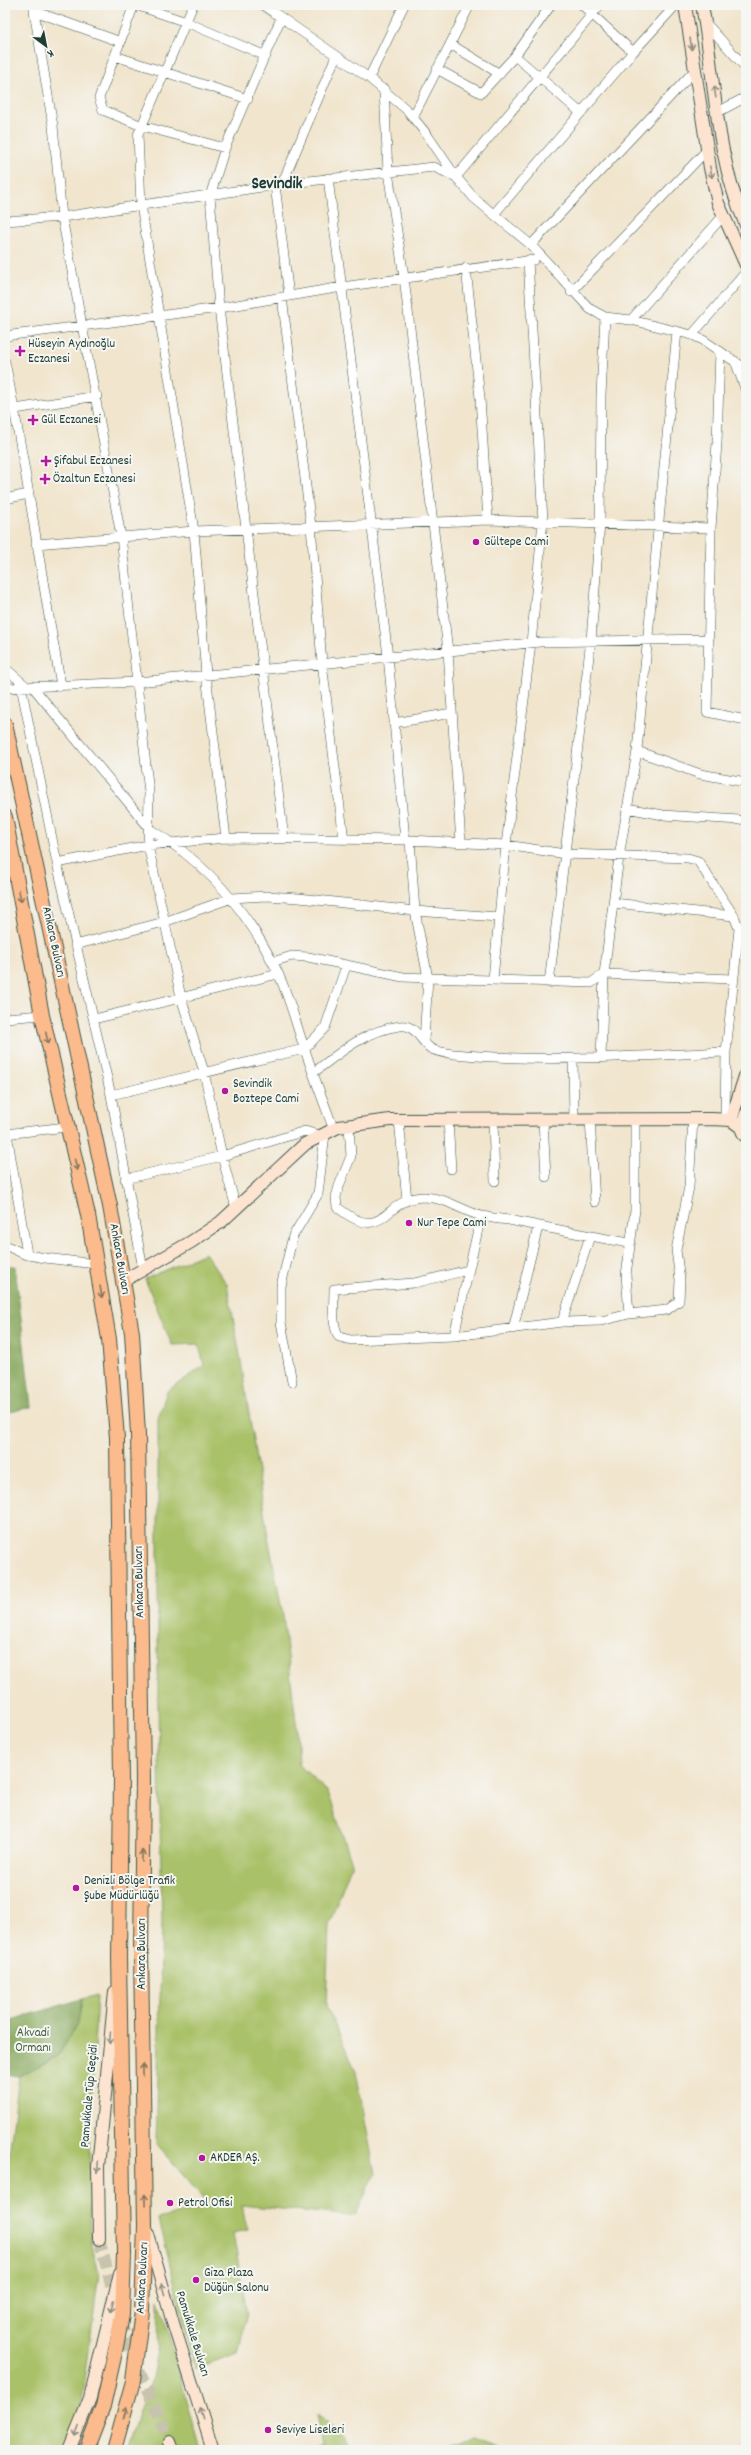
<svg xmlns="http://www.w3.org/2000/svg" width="751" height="2455" font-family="Dekko,sans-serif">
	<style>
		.green { fill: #a9c167; stroke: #647f4e }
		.forest { fill: #86a75c; stroke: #527248 }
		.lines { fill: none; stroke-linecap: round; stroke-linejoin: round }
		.secondary-tunnel { stroke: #c7c3ae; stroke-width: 12; stroke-dasharray: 12 6; stroke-linecap: butt }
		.street-casing { stroke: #3e564b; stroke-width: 10 }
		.secondary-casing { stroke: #3e564b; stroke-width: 14 }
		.primary-casing { stroke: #3e564b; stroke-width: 16 }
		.street { stroke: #fff; stroke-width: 9 }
		.secondary { stroke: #fde4d1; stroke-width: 12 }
		.primary { stroke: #fbbb8c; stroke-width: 14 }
		.oneway { stroke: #8e9082 }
		.oneway2 { stroke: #82765c }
		.poi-dot { fill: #b5179e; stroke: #f6f6f2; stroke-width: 1.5 }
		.labels { text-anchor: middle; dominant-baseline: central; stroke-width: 4; stroke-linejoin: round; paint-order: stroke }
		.poi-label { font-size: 13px; fill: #1f3d34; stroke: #f6f6f2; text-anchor: start }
		.street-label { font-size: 13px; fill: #1f3d34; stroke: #f6f6f2 }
		.park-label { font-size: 13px; fill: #425e41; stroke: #f6f6f2 }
		.district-label { font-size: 17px; font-weight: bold; fill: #1f3d34; stroke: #f6f6f2 }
	</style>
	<rect width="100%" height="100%" fill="#f6f6f2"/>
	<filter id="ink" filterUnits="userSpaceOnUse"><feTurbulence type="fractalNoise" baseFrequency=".025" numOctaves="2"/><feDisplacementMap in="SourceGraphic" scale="8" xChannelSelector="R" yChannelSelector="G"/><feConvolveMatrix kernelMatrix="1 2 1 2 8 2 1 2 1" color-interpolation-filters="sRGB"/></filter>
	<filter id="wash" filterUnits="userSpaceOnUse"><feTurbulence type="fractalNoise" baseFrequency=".012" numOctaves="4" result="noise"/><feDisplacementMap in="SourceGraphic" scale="16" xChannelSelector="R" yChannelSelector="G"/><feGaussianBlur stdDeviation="0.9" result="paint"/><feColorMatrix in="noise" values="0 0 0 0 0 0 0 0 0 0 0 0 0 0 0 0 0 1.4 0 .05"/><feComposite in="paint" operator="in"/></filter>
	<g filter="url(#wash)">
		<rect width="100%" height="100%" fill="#f1e5cd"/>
		<path class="green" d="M205,1253L227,1284L241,1361L267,1531L283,1616L297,1729L299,1765L328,1792L352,1863L329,1924L326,2006L356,2071L375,2174L355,2216L241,2205L248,2230L233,2233L247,2313L238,2354L195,2369L159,2219L209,2205L156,2144L162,1922L158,1704V1419L167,1391L204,1366L199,1344L172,1345L145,1279Z
			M97,1995L89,2137L91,2244L99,2272L82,2403L60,2450H5V2189L19,2076L58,2056L78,2023L82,1999Z
			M159,2299L201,2450H126L152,2378L158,2344Z
			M316,2414L342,2433L347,2450H312L322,2446Z
			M475,2438L500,2450H438Z"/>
		<path class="forest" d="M5,1265L15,1266L31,1407L5,1413Z
			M82,1999L78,2023L58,2056L19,2076L5,2074V2022Z"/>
	</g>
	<g filter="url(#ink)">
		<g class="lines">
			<path class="secondary-tunnel" d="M99,2239L115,2299
				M121,2321L127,2343L170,2442"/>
			<g class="street-casing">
				<path id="street" d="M36,5L34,11L53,126L62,217L121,536L149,793L148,845L181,997L204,1072L222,1156L236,1208
					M134,5L99,98L103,110L142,126L225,148
					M136,5L186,22L266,56
					M193,5L138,135L141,205L194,531L206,675L226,838
					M263,5L369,78L407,110L428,136L456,177L474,198L531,245L590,309L605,317L631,320L692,335L703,340L746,369
					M582,5L633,52
					M34,11L121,42
					M281,18L225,148L210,196L219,308L284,839
					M705,22L746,68
					M450,44L500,74
					M115,56L248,99
					M515,56L581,113
					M437,69L481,93L515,56L551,5
					M369,78L404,5
					M384,89L388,172L404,277L448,651L461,843
					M718,112L746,97
					M413,117L470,5
					M328,178L388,656L405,840
					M282,184L336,56
					M275,185L289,296
					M494,214L633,52L676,5
					M5,221L62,217L282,184L434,167L456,177L600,5
					M531,245L695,70
					M466,268L480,398L488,520
					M571,292L708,149
					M282,297L311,526L322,663L344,840
					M631,320L724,215
					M692,335L746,272
					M5,336L219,308L342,287L534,260
					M720,351L717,443L711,528L707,712L746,720
					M735,361L746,391
					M5,362C27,469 41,578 61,685
					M15,409L97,396
					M5,499L28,494
					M36,544L194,531L488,520L711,528
					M5,668L26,686
					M21,686L57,863L111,1095L143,1269
					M32,686L151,830C206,862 247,911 275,967C289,994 295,1022 305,1050C314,1077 324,1103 334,1130
					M5,688L137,682L540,642L708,639
					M394,723L452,713
					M637,751L700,774L746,782
					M627,808L663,815L739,820
					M410,840L415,911L428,978L424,1041
					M57,863L148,845L226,838L410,840L506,845L565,854L688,858L698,861L734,916L739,929L726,1052L725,1120
					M614,903L734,916
					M75,945L164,922L232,898L267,896L299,898L415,911L498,917
					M272,962L292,956L308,957L403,977L428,978L591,983L604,974L733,979
					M493,979L506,845L531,643L543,521L528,260
					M549,983L591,640L600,523L601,395L605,317
					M5,1018L42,1015
					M94,1019L278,974
					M601,1058L604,974L619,857L637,751L677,331
					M573,1059L574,1119
					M313,1073C339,1053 366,1030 400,1026C415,1024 420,1040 430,1048C436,1052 447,1053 454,1054C544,1063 635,1056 726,1052
					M111,1095L304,1049L325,1028L346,966
					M590,1119L595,1202
					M399,1120L407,1200
					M448,1120L451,1169
					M493,1120L495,1181
					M543,1120L546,1177
					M349,1126L351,1156L339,1186L336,1197L337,1207C386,1247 382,1197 425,1197C447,1198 462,1211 482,1216C491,1218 501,1219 509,1220C549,1228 589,1236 629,1243
					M5,1134L66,1127
					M7,1134L27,1254
					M125,1179L222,1156L305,1131L322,1136
					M5,1245L24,1254L45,1258L96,1264
					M468,1270L414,1283L334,1289C334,1305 331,1323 339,1337L351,1340L454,1336L481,1216
					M629,1314L626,1275L635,1210V1119
					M562,1322L590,1236
					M513,1329L538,1227
					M454,1336L562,1322L601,1321L629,1314L667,1310L679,1301L680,1280L676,1250L689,1187L693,1119
					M292,1382L281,1322V1286L293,1236L318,1194L325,1134"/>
			</g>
			<g class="secondary-casing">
				<path id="secondary" d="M685,5L710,168L718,203L746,265
					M702,5C715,77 715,157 746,225
					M731,1120L746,1073
					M744,1135L741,1128L746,1114
					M123,1281L191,1242L221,1222L305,1144L338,1127L390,1120L712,1119L731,1120L746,1131
					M147,2231L173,2323L213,2450
					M99,2239L98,2167L115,1992
					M170,2442L173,2450
					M69,2450L90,2398L120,2273"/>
			</g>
			<g class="primary-casing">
				<path id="primary" d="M5,724L110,1206L132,1333L138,1434L143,1778L141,1951L145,2226L142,2311L133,2381L114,2450
					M5,817L42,1015L88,1215L109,1339L117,1438L121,1779L119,1957L124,2254L122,2315L115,2352L103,2406L86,2450"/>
			</g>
			<use href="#street" class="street"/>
			<use href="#secondary" class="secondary"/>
			<use href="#primary" class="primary"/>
		</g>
		<defs><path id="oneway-shaft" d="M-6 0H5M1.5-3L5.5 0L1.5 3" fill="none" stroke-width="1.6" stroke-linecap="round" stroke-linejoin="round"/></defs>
		<g class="oneway">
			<use href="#oneway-shaft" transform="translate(691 44) rotate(81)"/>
			<use href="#oneway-shaft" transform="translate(715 92) rotate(-98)"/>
			<use href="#oneway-shaft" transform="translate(711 172) rotate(79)"/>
			<use href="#oneway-shaft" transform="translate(110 2038) rotate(95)"/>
			<use href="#oneway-shaft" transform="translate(98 2167) rotate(92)"/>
			<use href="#oneway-shaft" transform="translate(163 2289) rotate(-106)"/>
			<use href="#oneway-shaft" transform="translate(112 2306) rotate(103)"/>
			<use href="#oneway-shaft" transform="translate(201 2413) rotate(-107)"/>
			<use href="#oneway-shaft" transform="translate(77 2431) rotate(112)"/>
		</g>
		<g class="oneway2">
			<use href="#oneway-shaft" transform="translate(20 896) rotate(79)"/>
			<use href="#oneway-shaft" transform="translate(47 1038) rotate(78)"/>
			<use href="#oneway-shaft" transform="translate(76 1165) rotate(76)"/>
			<use href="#oneway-shaft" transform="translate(101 1292) rotate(81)"/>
			<use href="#oneway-shaft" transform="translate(142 1856) rotate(-89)"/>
			<use href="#oneway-shaft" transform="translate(143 2070) rotate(-91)"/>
			<use href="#oneway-shaft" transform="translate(145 2200) rotate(-91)"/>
			<use href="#oneway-shaft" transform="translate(125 2413) rotate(-75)"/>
		</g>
	</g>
	<g class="poi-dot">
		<path d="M18 345h4v4h4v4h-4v4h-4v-4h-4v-4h4z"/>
		<path d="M31 414h4v4h4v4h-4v4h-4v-4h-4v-4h4z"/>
		<path d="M44 455h4v4h4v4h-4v4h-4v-4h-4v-4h4z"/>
		<path d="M43 473h4v4h4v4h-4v4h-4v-4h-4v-4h4z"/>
		<circle cx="476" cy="542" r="4"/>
		<circle cx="225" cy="1091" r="4"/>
		<circle cx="409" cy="1223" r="4"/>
		<circle cx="76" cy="1888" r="4"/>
		<circle cx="202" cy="2158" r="4"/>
		<circle cx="170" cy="2203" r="4"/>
		<circle cx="196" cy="2280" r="4"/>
		<circle cx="268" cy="2430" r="4"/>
	</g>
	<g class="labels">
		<g class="poi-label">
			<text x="28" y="344">Hüseyin Aydınoğlu<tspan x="28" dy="15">Eczanesi</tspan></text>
			<text x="41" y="420">Gül Eczanesi</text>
			<text x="54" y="461">Şifabul Eczanesi</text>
			<text x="53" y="479">Özaltun Eczanesi</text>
			<text x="484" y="542">Gültepe Cami</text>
			<text x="233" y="1084">Sevindik<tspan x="233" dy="15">Boztepe Cami</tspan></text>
			<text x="417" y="1223">Nur Tepe Cami</text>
			<text x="84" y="1881">Denizli Bölge Trafik<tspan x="84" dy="15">Şube Müdürlüğü</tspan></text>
			<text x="210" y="2158">AKDER AŞ.</text>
			<text x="178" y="2203">Petrol Ofisi</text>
			<text x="204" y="2273">Giza Plaza<tspan x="204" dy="15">Düğün Salonu</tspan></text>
			<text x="276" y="2430">Seviye Liseleri</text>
		</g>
		<g class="street-label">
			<text transform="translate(53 942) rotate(78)">Ankara Bulvarı</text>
			<text transform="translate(119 1259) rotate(80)">Ankara Bulvarı</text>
			<text transform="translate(140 1582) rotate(-91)">Ankara Bulvarı</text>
			<text transform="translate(142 1954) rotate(-90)">Ankara Bulvarı</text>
			<text transform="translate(90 2096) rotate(-85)">Pamukkale Tüp Geçidi</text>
			<text transform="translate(143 2278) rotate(-87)">Ankara Bulvarı</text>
			<text transform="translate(192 2334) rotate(73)">Pamukkale Bulvarı</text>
		</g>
		<g class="park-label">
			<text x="33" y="2033">Akvadi<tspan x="33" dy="15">Ormanı</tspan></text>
		</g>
		<g class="district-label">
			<text x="277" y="185">Sevindik</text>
		</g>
	</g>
	<rect width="751" height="2455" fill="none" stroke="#f6f6f2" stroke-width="20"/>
	<g transform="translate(46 46) rotate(148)" stroke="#f6f6f2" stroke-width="3" paint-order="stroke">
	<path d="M0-3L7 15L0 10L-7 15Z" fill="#1f3d34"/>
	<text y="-6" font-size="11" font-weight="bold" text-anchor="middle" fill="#1f3d34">K</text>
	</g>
</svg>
